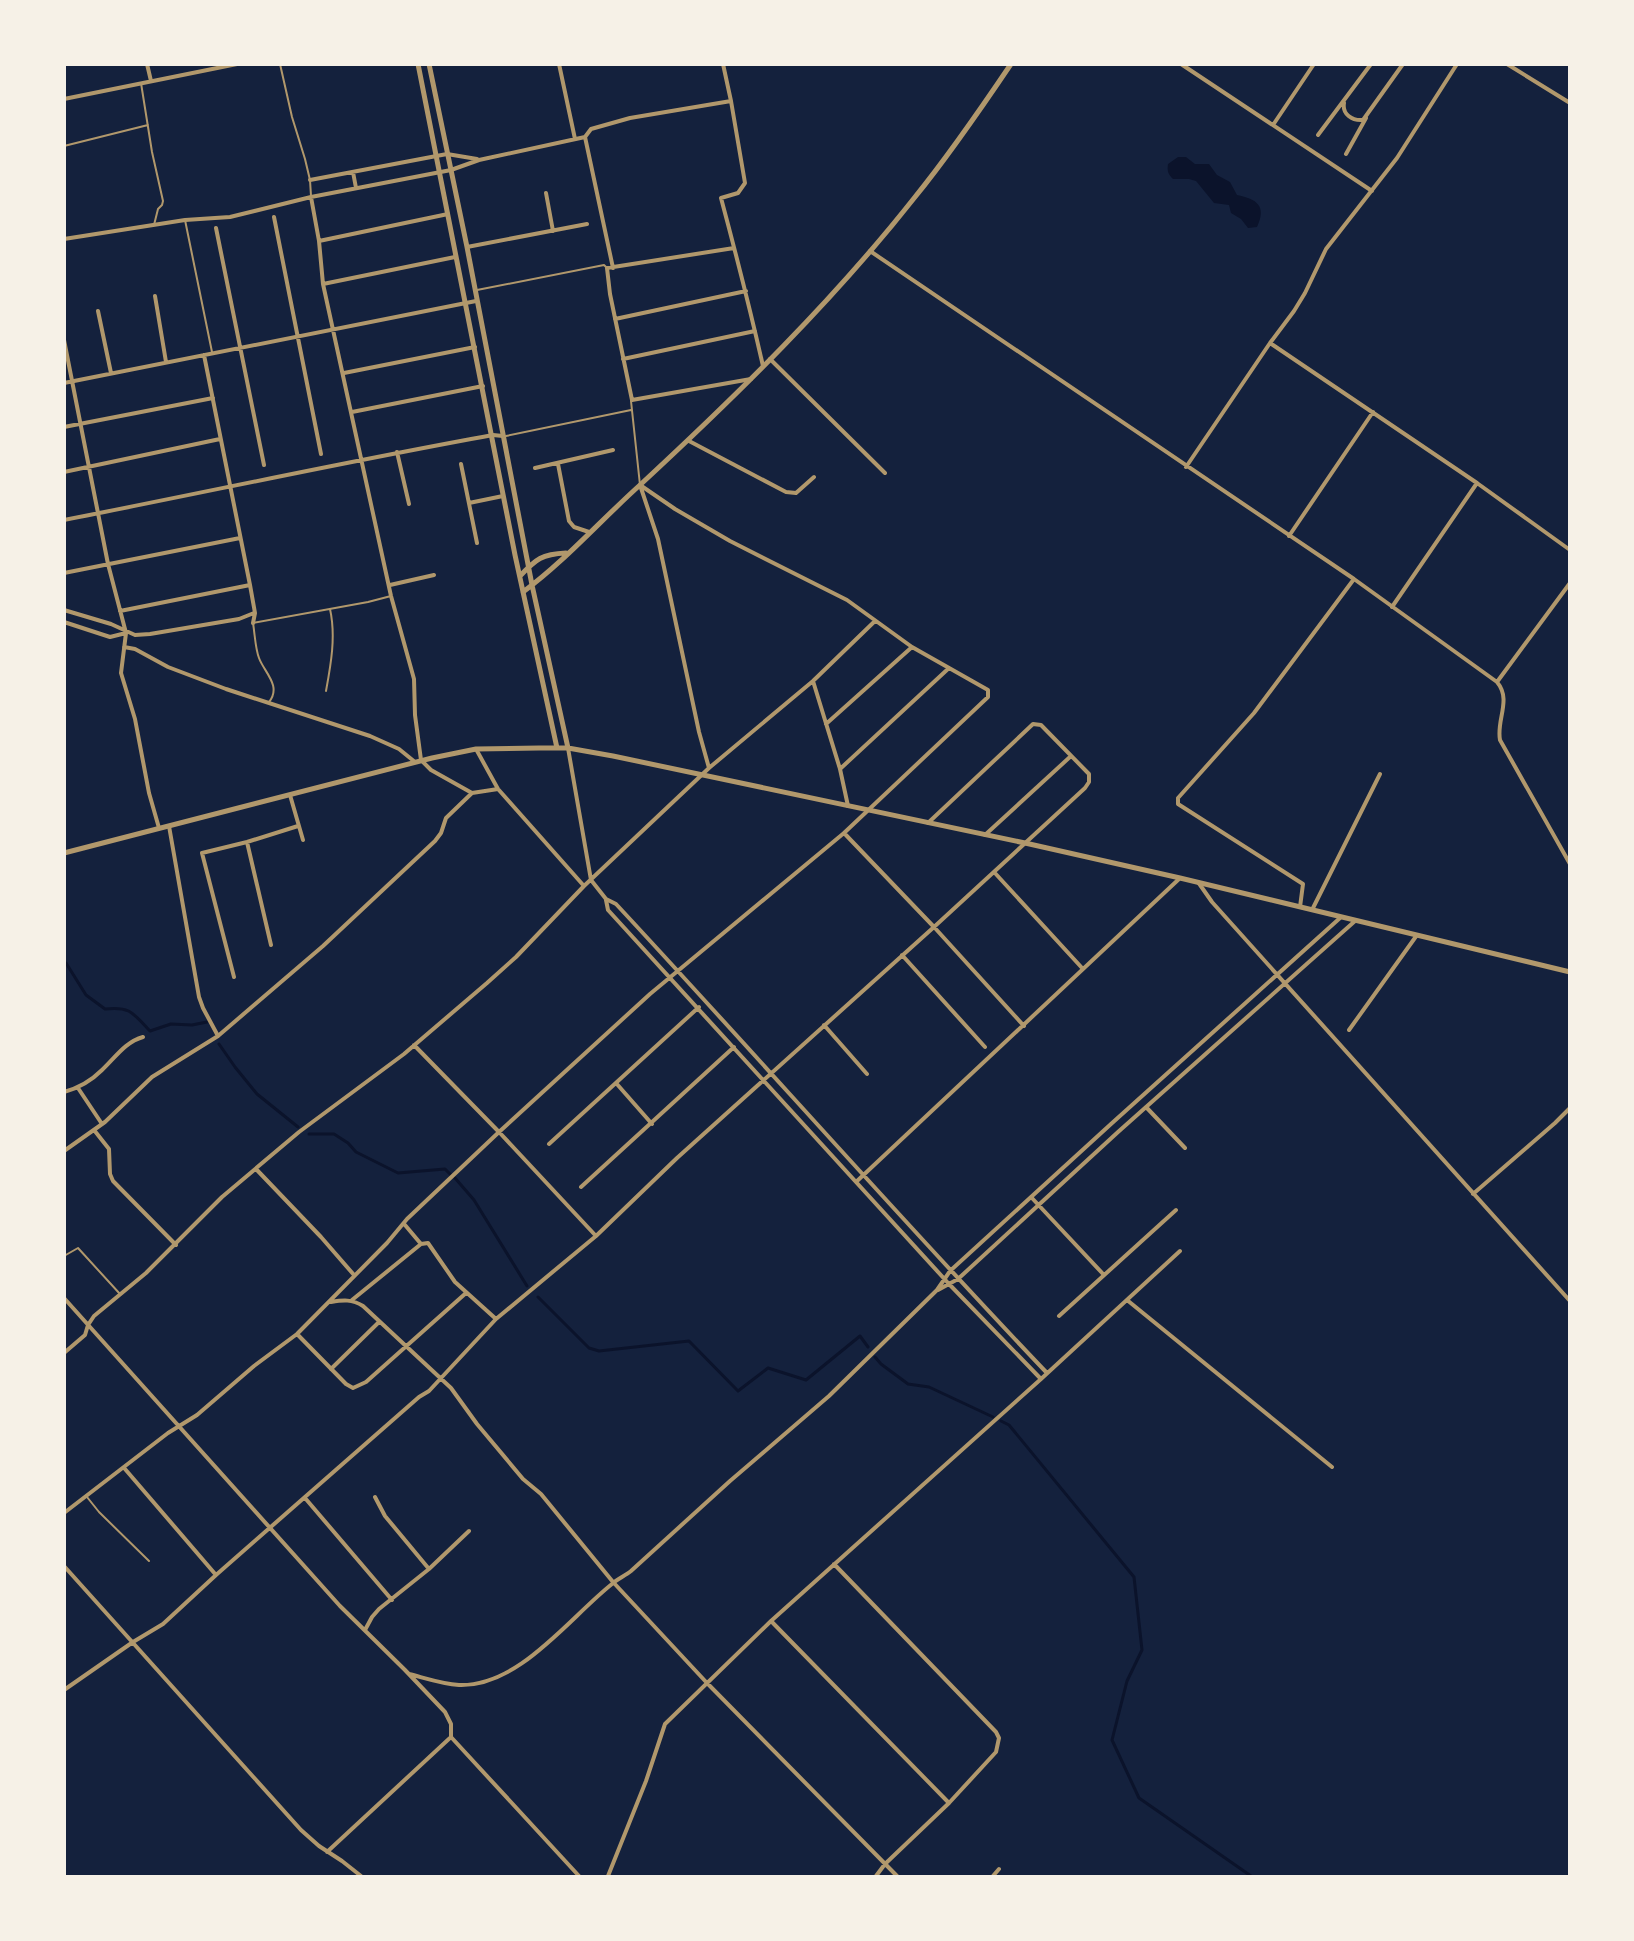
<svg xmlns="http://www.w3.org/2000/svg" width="1634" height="1941" font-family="'Titillium Web',sans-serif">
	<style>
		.water { fill: #0b132b }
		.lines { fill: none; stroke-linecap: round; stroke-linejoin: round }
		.stream { stroke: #0b132b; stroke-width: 3 }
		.service { stroke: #b1986c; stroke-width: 2 }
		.minor { stroke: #b1986c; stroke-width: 4 }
		.tertiary { stroke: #b1986c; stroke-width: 5 }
	</style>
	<rect width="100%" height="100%" fill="#14213d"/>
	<path class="water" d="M1178,157H1186L1195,164H1209L1217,175L1230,182L1237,195C1257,199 1267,206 1257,227L1248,228L1241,219L1231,213L1229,205L1214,203L1196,181L1189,179H1173C1168,174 1167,171 1168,164Z"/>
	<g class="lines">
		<path class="stream" d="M66,963L86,995L105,1009C130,1006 133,1013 150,1031L171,1024L192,1025L207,1022
			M219,1044L235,1067L257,1094L298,1127
			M309,1134H334L348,1143L356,1152L398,1173L445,1169L451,1175
			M455,1178L474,1200L527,1286
			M538,1297L589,1348L599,1351L689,1341L738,1391L768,1368L806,1380L860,1336L868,1347
			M875,1357L881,1364L908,1384L929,1387L993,1417
			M1001,1421L1009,1425L1134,1577L1142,1650L1127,1681L1112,1740L1139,1798L1251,1876"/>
		<path class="service" d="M280,64L292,117L305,159L310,180L311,196
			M141,83L152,152L163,201L162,205L158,209L154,225
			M64,146L148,125
			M185,220L212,352
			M477,290L604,265L606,267
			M631,401L640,485
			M506,436L631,410
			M326,691C331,664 336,636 330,609
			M269,702C282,686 264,672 259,658C255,647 255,635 253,623L368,602L391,596
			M64,1256L78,1248L120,1294
			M87,1497L99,1512L149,1561"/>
		<path class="minor" d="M147,64L151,81
			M559,64L575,139
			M723,64L731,101L745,183L738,193L721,198C736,254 750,309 763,366
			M1181,64L1372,191
			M1507,64L1570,103
			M64,99L237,64
			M1344,103C1342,114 1352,121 1363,120L1403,64
			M1273,125L1314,64
			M1318,135L1371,64
			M585,137L613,268
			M1346,154L1366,118
			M353,172L356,188
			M310,180L447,154L477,159
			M546,193L553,231
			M311,197L319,241L323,284L391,596L414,679L415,715L421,760L431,770L472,793
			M274,217L321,454
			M216,228L264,465
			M64,239L185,220L230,217L311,197L451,170L479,160L585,137L591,129L630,118L731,101
			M319,241L448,214
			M467,247L587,224
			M734,248L607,268L610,294L632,400L751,379
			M870,251L1354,579L1497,682C1512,700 1496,720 1500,740L1570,864
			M323,284L455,257
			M155,296L166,362
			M98,311L111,373
			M615,319L746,291
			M64,340L108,564L126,633L121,673L135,719L149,793L159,828
			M1270,343L1477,483L1570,550
			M204,355L250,585L255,613L253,623
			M623,359L755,331
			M770,359L885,473
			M344,373L475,347
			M64,383L476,301
			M352,412L483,386
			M64,427L213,398
			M689,441L786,492L796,493L814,477
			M397,452L409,504
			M461,464L477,543
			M558,464L569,521L574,527L589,532
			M1186,467L1270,343L1294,311L1305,293L1326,249L1397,158L1457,64
			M535,468L613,450
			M64,472L220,439
			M640,485L658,539L699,732L709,768
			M469,503L503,496
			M64,520C207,492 349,461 493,435L503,436
			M1289,536L1373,412
			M64,573L240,538
			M390,585L434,575
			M1392,607L1477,483
			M64,610L111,624L135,635L150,634L239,619L254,613
			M120,611L250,585
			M64,622L110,637L126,633
			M124,647L135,649L168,667L226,689L370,736L399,749L415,762
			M813,681L840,769L848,806
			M1497,682L1570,583
			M826,724L912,647
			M568,748L591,880L606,899L616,904C761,1060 901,1220 1047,1373
			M476,749L498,789L584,886
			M840,769L949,668
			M290,795L303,840
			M169,826L199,997L203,1008L218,1036
			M844,833L934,927L1024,1026
			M985,835L1071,756
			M247,842L271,945
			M994,872L1083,969
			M1198,882L1212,902L1570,1301
			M606,900L608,910L949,1284L1041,1379
			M1300,907L1303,884L1178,804V798L1254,713L1354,579
			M1312,910L1380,774
			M902,955L985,1047
			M234,977L202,853L247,842L298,826
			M824,1025L867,1074
			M1349,1030L1417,935
			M414,1045L499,1132L596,1236
			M616,1083L652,1124
			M78,1088L102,1124
			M64,1092C79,1088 91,1081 102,1070C115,1058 125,1042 143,1037
			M1146,1107L1185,1148
			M94,1130L109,1149L110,1174L113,1181L176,1245
			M549,1144L699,1007
			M64,1151L105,1122L152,1077L218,1036L323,946L435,841L441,833L446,818L472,793L498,789
			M256,1169L321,1237L354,1275
			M856,1182L1179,879
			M581,1187L734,1047
			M1473,1194L1555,1123L1570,1108
			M1031,1197L1104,1275
			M405,1225L421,1244L428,1243L455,1282L496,1319
			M938,1290L958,1279L1118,1132L1355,921
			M64,1298L340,1606L405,1670L445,1712L451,1724V1737L579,1876
			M352,1300L421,1244
			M1127,1300L1332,1467
			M331,1302C343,1300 352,1299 363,1306L451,1388L477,1424L523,1479L541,1494L613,1582L707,1683L897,1876
			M1059,1316L1176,1210
			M297,1334L346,1384L353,1388L366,1382L466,1293
			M64,1353L85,1335L88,1325L94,1316L146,1273L222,1197L299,1132L404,1054L487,983L516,957L584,886L709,768L813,681L875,621
			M331,1369L379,1322
			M125,1469L216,1575
			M375,1497L385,1516L429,1569
			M305,1498L392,1600
			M64,1513L168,1433L197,1415L254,1366L297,1334L387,1243L407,1219L499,1132L650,994L844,833L988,697V690L912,647L847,600L730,541L675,509L640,485
			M834,1564L996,1732L999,1738L996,1752L949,1803L885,1864L876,1876
			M64,1566L301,1830L319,1846L342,1861L361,1876
			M771,1621L949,1803
			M365,1630L372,1617L379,1609L429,1569L469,1531
			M409,1674C425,1678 442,1684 459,1685C519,1687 569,1618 612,1584C617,1579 625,1576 631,1571L730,1481L829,1396L937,1290L950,1271L1111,1124L1340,918
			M64,1690L133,1642L163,1624L216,1575L419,1397L429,1391L496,1319L596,1236L677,1158L934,927L1085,788L1089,782V774L1041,725L1033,724L928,823
			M327,1852L451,1737
			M608,1876L646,1781L665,1724L771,1621L1041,1379L1180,1251
			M993,1876L999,1869"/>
		<path class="tertiary" d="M418,64L515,555L557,748
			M429,64L467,247L532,585L568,748
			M520,576C536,559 542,554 566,553
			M523,592C565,561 601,520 640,485C737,395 833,301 915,197C950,154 980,110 1011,64
			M64,853L432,758L476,749L539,748H568L613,756L1025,843L1180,878L1570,972"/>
	</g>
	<rect width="1634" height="1941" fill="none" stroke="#f6f1e7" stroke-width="132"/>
</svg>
